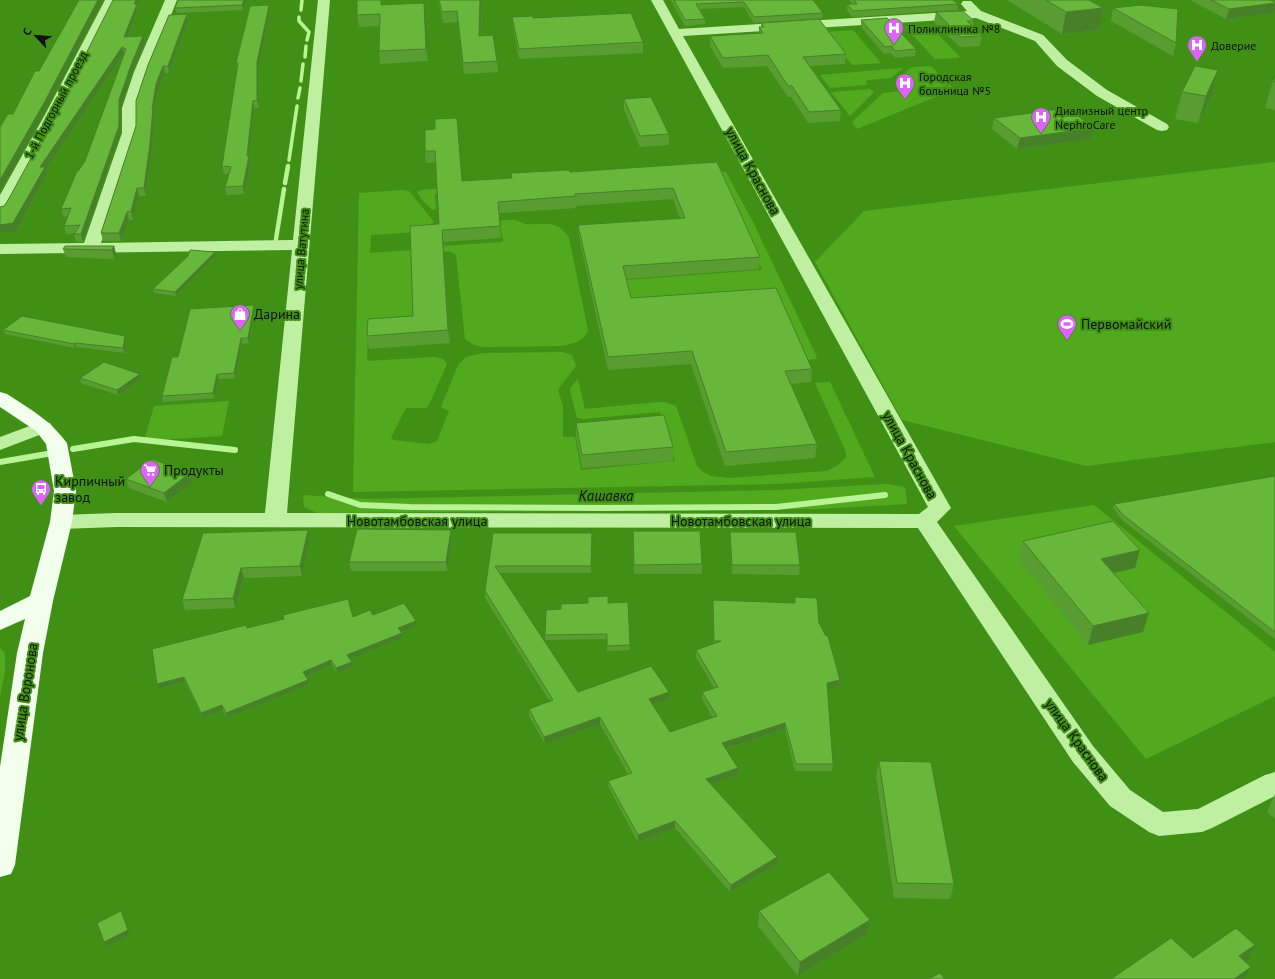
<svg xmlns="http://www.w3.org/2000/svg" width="1275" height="979" font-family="'PT Sans',sans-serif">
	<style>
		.green { fill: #51aa1e }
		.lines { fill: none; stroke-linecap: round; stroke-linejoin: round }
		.stream-far2 { stroke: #b8f394; stroke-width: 3.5 }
		.stream-far1 { stroke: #b8f394; stroke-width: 4.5 }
		.stream { stroke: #b8f394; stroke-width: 6 }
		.minor { fill: #bff0a2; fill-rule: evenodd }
		.major { fill: #f1ffec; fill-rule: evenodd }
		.wall { fill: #599d32 }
		.shaded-wall { fill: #488029 }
		.building { fill: #67b73a; stroke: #488029 }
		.labels { text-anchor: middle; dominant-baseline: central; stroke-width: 4; stroke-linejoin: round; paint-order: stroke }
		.far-poi-label { font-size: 12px; fill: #111; stroke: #419016; text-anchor: start }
		.far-street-label { font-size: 12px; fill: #111; stroke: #419016 }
		.street-label { font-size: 14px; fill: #111; stroke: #419016 }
		.poi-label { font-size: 14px; fill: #111; stroke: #419016; text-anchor: start }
		.water-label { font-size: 15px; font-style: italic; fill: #111; stroke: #419016 }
	</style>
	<rect width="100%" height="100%" fill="#419016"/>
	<path class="green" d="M925,25H929L960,57L957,58L935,59L905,27Z
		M853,30L880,62L881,63L852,65L826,32Z
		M931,66L949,84L899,106L950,85L955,89L857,129L852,122L883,93L907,90L898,78L912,67Z
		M902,68H903L891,78L868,80L866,81L867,84L866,85L830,88L820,75Z
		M870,89L874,92L850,116L831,92Z
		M1275,162V442L1086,466L902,420L815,262L864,211Z
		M719,171L726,172L754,224L817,357L816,359L806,360L631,303L626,280L762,270Z
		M482,186L483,191L435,194L436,209L433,210L422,200L417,192L421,190Z
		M402,190L409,191L434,222L418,232L371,235L370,253L411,250L413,328L368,332L367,361L435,357L443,359L447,364L429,405L426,408H406L391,437L393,440L429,444L437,441L449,411L441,407L458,365L466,357L483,353L563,352L572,355L576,366L562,384L558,390L563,406V437H575L581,470L675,461L660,412L583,419L577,418L570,391L571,387L578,379L585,409L659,402H665L676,406L697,466L703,472L711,476L728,478L827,471L838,465L846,457V452L815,383L830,382L875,477L776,484L353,492L359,193Z
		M503,220C508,220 514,219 518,221C522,222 524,224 527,224C546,226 557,218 569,238L588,330C585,342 569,345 558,346L483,347L474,345L465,339L456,255C446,247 437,256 424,247L503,242L500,222Z
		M229,401L222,436L144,441L154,406Z
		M887,484L905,487L907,504L818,509L317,513L304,507L303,495L367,499L779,490Z
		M1094,505L1275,652V696L1146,759L954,526Z
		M0,648L5,653V672L0,696Z"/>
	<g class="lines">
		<path class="stream-far2" d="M301,10L302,0
			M299,17V21L309,32L307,40
			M305,57L306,46
			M301,81L303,64
			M298,98L300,88
			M289,160L297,106"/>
		<path class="stream-far1" d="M285,183L288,166
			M276,239L284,189"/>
		<path class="stream" d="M73,449L134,439L235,450
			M0,462L47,454
			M328,494L360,505L410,507L602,508L776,507L885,495"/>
		<path class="minor" d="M105,0H117L61,111L8,209L6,212L0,214V195L47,111Z
			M165,0H177L148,72L136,108V133L101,243L293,240L318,0H330L287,513L919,514L928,507L651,0H663L679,29L967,11L961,4L963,1H971L981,11L1043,35L1067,60L1107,90L1167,124L1169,127L1167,130L1162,131L1157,130L1097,96L1057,66L1035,41L976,18L683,36L951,508L937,522L1093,746L1130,790L1163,812L1198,809L1265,775L1275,772V796L1212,828L1202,832L1159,836L1149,832L1110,806L1073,762L918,528L116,527L61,529L53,527L50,522L53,517L61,515L116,513H265L292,250L0,254V244L84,243L122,133V108L134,72Z
			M43,421L50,423L53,427L50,431L0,450V437Z"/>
		<path class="major" d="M0,392L7,394C30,409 50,420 67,443L76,491L72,522L53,601L43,653L15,865L11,874L0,877V767L17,653L25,619L0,630V611L30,596L50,522L54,491L46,444L36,431L0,407Z"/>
	</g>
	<path class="wall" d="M178,0H247L243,10L177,13L175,8Z
		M438,0H482L481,36L497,61L498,72L464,74L458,22L443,23Z
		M671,0H813L823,13L822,18L754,23L744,7L699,9L705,19V24L685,26Z
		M849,0H953L958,4L957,10L852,17L847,10V4H852Z
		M1007,0H1089L1103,8L1099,30L1062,34Z
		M1190,0H1270L1275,2V9L1274,13L1226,19Z
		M424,3L428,61L380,64L379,51L380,26L359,27L357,15L383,5Z
		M137,6L138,10L128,37L145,43L133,71L121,108L120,133L83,242H76L74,234V233L66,234L64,226L68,216L64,217L61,209L79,170L85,161L125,54L124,53L46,169L47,174L16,231L4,206Z
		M1113,8L1176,43L1173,56L1111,21Z
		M936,12L974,21L973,27L982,36L980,46L960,47L934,22Z
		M270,13L258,69L259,108H254L249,157L251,164L244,194L227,195L225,187L229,174H224L222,166L237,68L236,63Z
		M187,14L188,21L169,73H165L158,91L154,113L155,116L152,151L146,196H139L133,220H129L121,241H103L101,233L136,126Z
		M512,17L533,18L643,42V53L519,59L513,27Z
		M861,20L916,49L915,56L895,58L891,53L884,54L861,27Z
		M761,23L846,54L845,64L810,66L841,110L840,121L808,123L791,97H788L767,66L723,68L710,46V36L759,33V27H761Z
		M1275,74V110L1265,108Z
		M1182,92L1211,97L1198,123L1175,119Z
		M624,99L669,134V145L640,147L624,110Z
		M994,118L1094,128L1091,139L1017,149L992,129Z
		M425,130L462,181L512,178L511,173L570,172L717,162L760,257L759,269L626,279L631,298L812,369L811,382L791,384L817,444L815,458L725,466L691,364L608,370L579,237L578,225L680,218L673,199L576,206V208L499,213L501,238L443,242L450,343L369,349L367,336L413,316L439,224L436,162L426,163L425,151Z
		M114,246L116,254L114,259L66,257L63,249Z
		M216,256L176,296L154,293L153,289Z
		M255,310L249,343L242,344L235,378L219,379L215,398L163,402L162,396L178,357Z
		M3,330L126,340L125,353L77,347L75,348L5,334Z
		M140,374L142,378L118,395L81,383L80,378Z
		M576,423L673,447V461L582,468L576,436Z
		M1275,476V639L1122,520L1113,508L1114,504Z
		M126,479L193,482L167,502L129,488Z
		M308,530L310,539L302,576L244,578L235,608L185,610L182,600Z
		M451,530L452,539L447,571H351L349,562Z
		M633,531L702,564V574H634Z
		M730,532L800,565L799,575L732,574L730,541Z
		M493,533L592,540L591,573H499L578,692H669V699L653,705L670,732L713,718L702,699V692L714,688L696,657V650L713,644V600L794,603L795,597L819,623L840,680L839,687L827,690L833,764L832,771H795L785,729L725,749L738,775L711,784L777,864L730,892L675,828L638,842L609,788L608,781L628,774L600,724L545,744L529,716V709L550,702L485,598V591Z
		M1023,541L1140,550L1135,568L1114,573L1143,632L1088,645L1018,559Z
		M628,602L630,650L607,651V639L545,640V635L561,609L608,603Z
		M373,615L416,621L417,626L401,632L402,638L350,659L352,667L337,673L332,665L306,676L309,685L227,718L223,710L203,718L185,682L159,689L247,628L353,617Z
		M879,761L954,884L950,899L894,898L876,776Z
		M1275,794V819L1267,812Z
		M759,911L870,920L867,934L798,976L758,926Z"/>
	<path class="shaded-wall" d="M98,0H103L46,110L0,192V180Z
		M136,0H141L137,6L138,10L125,44L124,37L134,4Z
		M244,0H247L243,10L242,5Z
		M480,0H482L480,47L479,36Z
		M424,3L426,15L428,61L426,49Z
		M1275,3V9L1274,13L1226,19L1229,9Z
		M269,6L270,13L258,69L259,108L257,100V62Z
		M1103,8L1099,30L1062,34L1066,12Z
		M187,14L188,21L169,73L168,66Z
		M143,36L145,43L133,71L121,108L120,133L83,242L81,234L119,100L131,65Z
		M122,47L124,53L46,169L47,174L16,231L0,233V225Z
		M163,66L165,73L158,91L154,113L155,116L152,151L146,196L144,188L152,109L156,84Z
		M1218,70L1211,97L1198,123L1206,96Z
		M253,101L254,108L249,157L251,164L244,194L243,186L247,156Z
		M1094,128L1091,139L1017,149L1020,138Z
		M137,188L139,196L133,220L131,211Z
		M127,212L129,220L121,241L119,233Z
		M442,230L443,242L450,343L448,330Z
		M114,246L116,254L114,259L112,250Z
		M215,252L216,256L176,296L175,292Z
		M254,305L255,310L249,343L248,338Z
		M125,336L126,340L125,353L123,348Z
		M241,338L242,344L235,378L234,373Z
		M75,343L77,347L75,348L74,344Z
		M140,374L142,378L118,395L117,390Z
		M217,374L219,379L215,398L213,393Z
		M190,473L193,482L167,502L164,493Z
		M308,530L310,539L302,576L300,566Z
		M451,530L452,539L447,571L446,562Z
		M1140,550L1135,568L1096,577L1101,559Z
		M241,568L244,578L235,608L233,598Z
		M1149,613L1143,632L1088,645L1093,626Z
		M416,621L417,626L399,633L398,628Z
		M402,633V638L348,660L347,655Z
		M331,660L332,665L304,677L303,672Z
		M352,662V667L337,673L336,668Z
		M184,677L185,682L159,689L157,684Z
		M308,680L309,685L227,718L226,713Z
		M840,680L839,687L826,690L827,683Z
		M669,692V699L649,706V699Z
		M222,705L223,710L203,718L201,713Z
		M600,717V724L545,744L544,737Z
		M785,723V729L721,750L722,743Z
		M738,768V775L706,786V779Z
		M675,821V828L638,842V835Z
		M777,857V864L730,892L731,885Z
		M870,920L867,934L798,976L800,962Z
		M128,930L130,935L106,947L104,942Z
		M1255,945L1246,964L1239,956Z
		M1251,967L1245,979H1234Z"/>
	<path class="building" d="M79,0H98L44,103L0,180V127L8,114H13L35,71H39Z
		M113,0H136L134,4H137L124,37L143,36L131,65L119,100V126L81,234H74L80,225L64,226L71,208L61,209L77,171L79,170L85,161L126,49L122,47L40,167H45L13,223L0,225V207L4,206L7,202L60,105Z
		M178,0H244L242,5L175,8Z
		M357,0H381V5L424,3L426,49L379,51L380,14L357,15Z
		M439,0H480L479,36L493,35L497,61L463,63L457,11L442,12Z
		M674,0H813L823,13L754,17L744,2L696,4L705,19L685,20Z
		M854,0H953L958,4L853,11L847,4H857Z
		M1046,0H1089L1103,8L1066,12Z
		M1211,0H1270L1275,2V3L1229,9Z
		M265,5L269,6L257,62V100L253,101L247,156H249L243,186L225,187L231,167L222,166L238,63H236L250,6Z
		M1141,5L1178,9L1176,43L1113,8Z
		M963,11L974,21H967L982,36L961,37L936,12Z
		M631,13L643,42L519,49L512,17L533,16V18Z
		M187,14L168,66H163L156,84L152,109L153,108L150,143L144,188H137L131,211L127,212L119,233H101L136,126V101L148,65L169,15Z
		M887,18L916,49L895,51L892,46L885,47L861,20Z
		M819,19L846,54L803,57L841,110L809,112L792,86H788L768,55L723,58L710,36L763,33L759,27H764L761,23Z
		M1195,66L1218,70L1206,96L1182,92Z
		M1275,75V82L1273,81Z
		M651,97L669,134L640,136L624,99Z
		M1067,108L1094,128L1020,138L994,118Z
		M457,118L462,181L512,178L511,173L569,170L570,172L717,162L760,257L623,266L631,298L776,288L812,369L785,371L817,444L726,452L692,351L608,357L578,225L685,218L673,188L575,194L576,196L498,202L500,226L442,230L448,330L367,336L368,319L413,316L410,226L439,224L435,151H425V130L435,129V119Z
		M65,246H114L112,250L63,249Z
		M190,250L215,252L175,292L153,289L188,256Z
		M254,305L248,338H241L234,373L217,374L213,393L162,396L172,357H178L190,309Z
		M22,316L125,336L123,348L75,343L74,344L3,330Z
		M104,362L140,374L117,390L80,378Z
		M664,415L673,447L582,455L576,423Z
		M152,459L190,473L164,493L126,479Z
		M1275,476V632L1123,515L1114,504Z
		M1113,521L1140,550L1101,559L1149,613L1093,626L1023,541Z
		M357,529L451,530L446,562H349Z
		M308,530L300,566L241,568L233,598L182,600L203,533Z
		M633,531H700L702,564L634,565Z
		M730,532H796L800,565H732Z
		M493,533H592L591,566H495L578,692L651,666L669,692L649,699L670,732L717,716L702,692L718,687L696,650L721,641H714L713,600L795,603V597L817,598L819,623L826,636H828L840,680L827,683L833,764H796L785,723L722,743L738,768L706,779L777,857L731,885L675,821L638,835L608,781L632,773L600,717L544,737L529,709L553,700L485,591Z
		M608,596V603L628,602L630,645L607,646V634L545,635L546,610L561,609V604L588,603V597Z
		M348,599L353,617L370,610L373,615L404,603L416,621L398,628L402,633L347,655L352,662L336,668L331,660L303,672L308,680L226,713L222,705L201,713L184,677L157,684L152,649L246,625L247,628L284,619L283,615Z
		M879,761L931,762L954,884L897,883Z
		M829,872L870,920L800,962L759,911Z
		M121,911L128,930L104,942L97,923Z
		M1236,928L1255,945L1239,956L1251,967L1234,979H1111L1171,938L1193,958Z
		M940,973L945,979H929Z"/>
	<defs>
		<g id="hospital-pin" transform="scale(1)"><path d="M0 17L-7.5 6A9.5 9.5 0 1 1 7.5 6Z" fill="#df62ff" stroke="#419016"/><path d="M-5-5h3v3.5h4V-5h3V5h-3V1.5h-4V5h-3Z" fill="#fff"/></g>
		<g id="shop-pin" transform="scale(1)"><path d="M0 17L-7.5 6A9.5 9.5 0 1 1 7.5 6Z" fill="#df62ff" stroke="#419016"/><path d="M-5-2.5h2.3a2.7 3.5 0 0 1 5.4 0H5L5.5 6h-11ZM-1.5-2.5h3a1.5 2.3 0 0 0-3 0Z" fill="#fff"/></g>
		<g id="stadium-pin" transform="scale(1)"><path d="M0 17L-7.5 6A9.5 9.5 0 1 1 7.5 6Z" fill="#df62ff" stroke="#419016"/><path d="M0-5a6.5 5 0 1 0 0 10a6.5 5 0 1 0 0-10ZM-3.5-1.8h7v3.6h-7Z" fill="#fff"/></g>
		<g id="supermarket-pin" transform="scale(1)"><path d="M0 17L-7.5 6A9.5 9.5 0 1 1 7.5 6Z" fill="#df62ff" stroke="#419016"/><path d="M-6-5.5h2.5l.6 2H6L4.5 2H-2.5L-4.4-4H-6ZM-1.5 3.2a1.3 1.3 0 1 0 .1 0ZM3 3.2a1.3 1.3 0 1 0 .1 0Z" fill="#fff"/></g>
		<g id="bus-pin" transform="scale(1)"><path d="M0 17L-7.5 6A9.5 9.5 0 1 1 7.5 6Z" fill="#df62ff" stroke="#419016"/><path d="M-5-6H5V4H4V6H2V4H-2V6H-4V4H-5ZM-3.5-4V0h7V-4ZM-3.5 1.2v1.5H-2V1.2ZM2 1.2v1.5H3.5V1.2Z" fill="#fff"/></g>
	</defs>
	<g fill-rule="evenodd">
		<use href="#hospital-pin" x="894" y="28"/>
		<use href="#hospital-pin" x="1197" y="45"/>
		<use href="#hospital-pin" x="905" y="83"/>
		<use href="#hospital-pin" x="1041" y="117"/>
		<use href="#shop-pin" x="240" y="314"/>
		<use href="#stadium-pin" x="1067" y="324"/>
		<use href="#supermarket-pin" x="150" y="470"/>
		<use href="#bus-pin" x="41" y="489"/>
	</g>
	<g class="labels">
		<g class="far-poi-label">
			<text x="908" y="28">Поликлиника №8</text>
			<text x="1211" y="45">Доверие</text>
			<text x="919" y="76">Городская<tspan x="919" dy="14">больница №5</tspan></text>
			<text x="1055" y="110">Диализный центр<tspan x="1055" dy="14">NephroCare</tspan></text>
		</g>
		<g class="far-street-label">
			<text transform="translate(56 105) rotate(-62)">1-й Подгорный проезд</text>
			<text transform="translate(301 249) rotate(-85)">улица Ватутина</text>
		</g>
		<g class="street-label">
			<text transform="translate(753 171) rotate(61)">улица Краснова</text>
			<text transform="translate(910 455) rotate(61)">улица Краснова</text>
			<text x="417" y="521">Новотамбовская улица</text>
			<text x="741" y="521">Новотамбовская улица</text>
			<text transform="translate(25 692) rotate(-81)">улица Воронова</text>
			<text transform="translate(1077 740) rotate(54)">улица Краснова</text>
		</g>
		<g class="poi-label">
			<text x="254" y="314">Дарина</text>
			<text x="1081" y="324">Первомайский</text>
			<text x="164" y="470">Продукты</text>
			<text x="55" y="481">Кирпичный<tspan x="55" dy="16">завод</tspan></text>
		</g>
		<g class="water-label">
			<text x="606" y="495">Кашавка</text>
		</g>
	</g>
	<g transform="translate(36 36) rotate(296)" stroke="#419016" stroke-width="3" paint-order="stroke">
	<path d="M0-3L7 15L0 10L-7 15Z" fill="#111111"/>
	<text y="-6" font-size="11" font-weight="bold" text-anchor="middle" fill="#111111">С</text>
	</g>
</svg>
